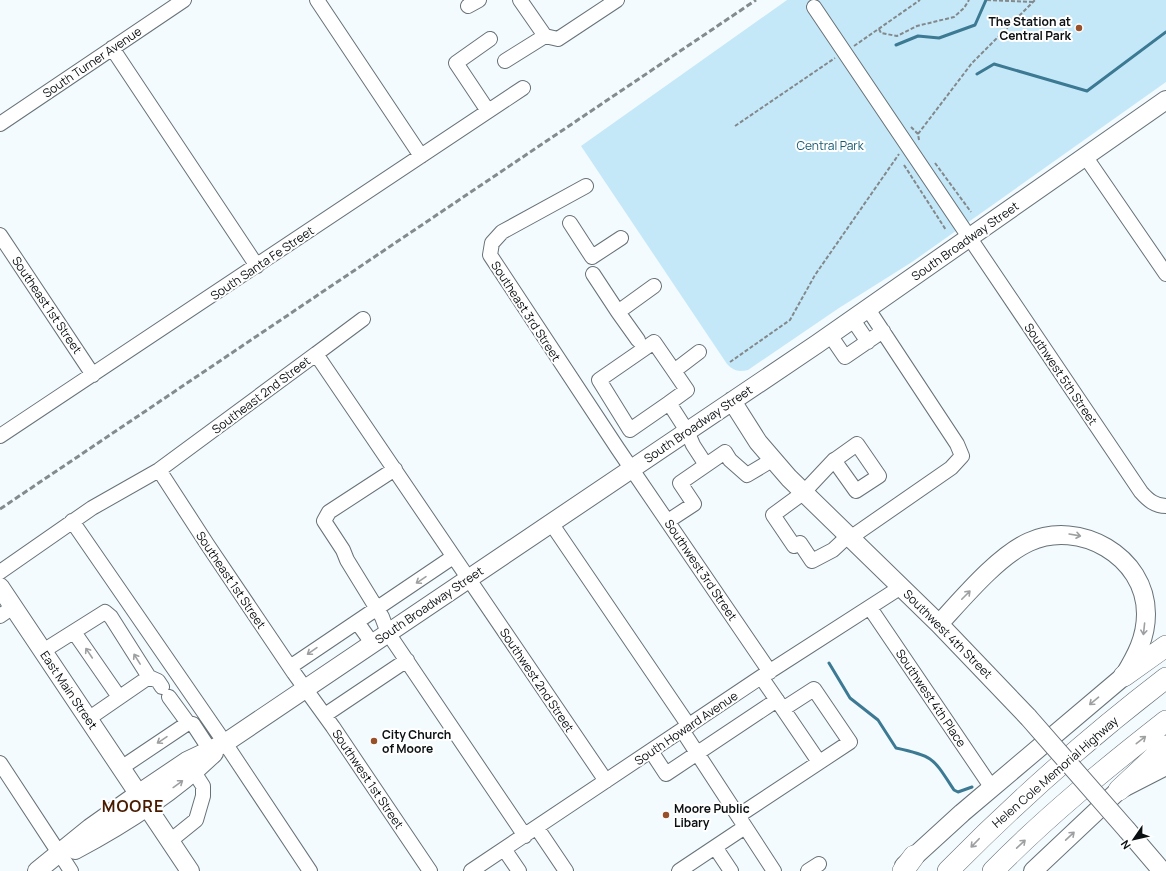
<svg xmlns="http://www.w3.org/2000/svg" width="1166" height="871" font-family="Manrope,sans-serif">
	<style>
		.green { fill: #c5e8f9 }
		.lines { fill: none; stroke-linecap: round; stroke-linejoin: round }
		.stream { stroke: #3c7993; stroke-width: 3 }
		.minor-casing { stroke: #677278; stroke-width: 16 }
		.major-casing { stroke: #677278; stroke-width: 20 }
		.highway-casing { stroke: #677278; stroke-width: 22 }
		.path { stroke: #82888b; stroke-width: 2; stroke-dasharray: 4 2; stroke-linecap: butt }
		.minor { stroke: #fff; stroke-width: 14 }
		.major { stroke: #fff; stroke-width: 18 }
		.highway { stroke: #fff; stroke-width: 21 }
		.rail { stroke: #848b8e; stroke-width: 3; stroke-dasharray: 6 3; stroke-linecap: butt }
		.major-bridge-casing { stroke: #677278; stroke-width: 20; stroke-linecap: butt }
		.major-bridge { stroke: #fff; stroke-width: 18 }
		.oneway { stroke: #9d9fa0 }
		.poi-dot { fill: #975029; stroke: #fff; stroke-width: 1.5 }
		.labels { text-anchor: middle; dominant-baseline: central; stroke-width: 4; stroke-linejoin: round; paint-order: stroke }
		.poi-label { font-size: 12px; font-weight: bold; fill: #0a0f11; stroke: #fff; text-anchor: start }
		.street-label { font-size: 12px; fill: #0a0f11; stroke: #fff }
		.park-label { font-size: 12px; fill: #155972; stroke: #fff }
		.district-label { font-size: 16px; font-weight: bold; letter-spacing: 1px; fill: #481b00; stroke: #fff }
	</style>
	<rect width="100%" height="100%" fill="#f3fbff"/>
	<path class="green" d="M787,0H1166V82L912,262L839,308L748,370C738,372 734,371 727,364L581,146Z"/>
	<g class="lines">
		<path class="stream" d="M896,45L918,36L939,38L975,25L986,0
			M977,74L994,64L1087,91L1166,32
			M829,663L850,698L878,720L896,748C934,756 933,758 954,790L958,792L972,787"/>
		<g class="minor-casing">
			<path id="minor" d="M317,0L421,156
				M468,6L479,0
				M814,7L1141,492C1148,500 1155,506 1166,506
				M545,36L558,39L617,0
				M112,48L257,266
				M505,61L545,36L520,0
				M488,111L456,63L490,39
				M0,124L184,0
				M1085,156L1166,274
				M586,186L502,232L492,243L490,255L618,449L770,672
				M570,223L592,257L621,238
				M0,235L93,375
				M593,274L618,312L654,286
				M618,312L638,340
				M853,320L868,342
				M830,335L845,357L883,331
				M699,352L674,371L654,342L599,380L630,430L669,403L687,431L693,445L706,465
				M316,354L363,319
				M669,403L687,390L674,371
				M0,436L523,88
				M834,460L856,491L879,476L857,444L836,459L834,460L803,493L773,515L794,546L800,543L812,561L833,550L848,536
				M395,469L329,512L324,521L343,550L347,560L382,617L388,633L525,836
				M159,470L207,544L294,673L333,727L430,871
				M72,521L225,743L310,871
				M668,521L694,504L680,483L725,452L730,460L747,475L772,460
				M551,523L689,726
				M850,538L951,468L962,456L957,444L868,309
				M0,572L92,508L159,470L316,354L606,781
				M870,608L992,788
				M0,616L13,607
				M357,622L372,643
				M74,632L119,697
				M43,651L105,612L111,617L149,677L88,719
				M290,667L453,557
				M149,677L158,681L162,687
				M169,697L188,723
				M783,709L819,762
				M325,715L407,660
				M682,730L774,871
				M651,751L666,774L777,700
				M0,763L59,853
				M121,768L188,723L193,724L210,750
				M738,816L850,742L814,689L783,709L761,677
				M537,828L566,871
				M170,841L196,820L203,796V786L194,772
				M715,847L731,871
				M504,849L519,871
				M62,857L71,871
				M471,871L761,677L901,587
				M679,871L745,827
				M808,871L819,864"/>
		</g>
		<g class="major-casing">
			<path id="major" d="M732,401L758,442L789,478L939,624L1028,717
				M0,587L190,871
				M1127,830L1162,871
				M75,850C124,824 174,792 214,753
				M904,866L962,813L1124,676C1136,656 1146,638 1146,614C1146,556 1079,519 1029,542C998,556 963,598 939,624
				M37,871L90,828L138,794L187,761L225,743L817,344L1166,100
				M1033,871L1119,790L1166,766"/>
		</g>
		<g class="highway-casing">
			<path id="highway" d="M1124,676L1166,646
				M1119,790L1166,746
				M903,871L914,856
				M948,871C1016,802 1089,737 1166,678
				M993,871C1047,816 1106,768 1166,721"/>
		</g>
		<path class="path" d="M987,0L1033,2
			M879,29L881,33L897,36L917,26L954,17L964,8L969,0
			M854,46L920,0
			M735,126L835,58
			M911,127L918,134L919,140
			M918,134L972,63L1035,0
			M935,163L971,212
			M904,165L946,230
			M730,362L790,320L815,275L899,154"/>
		<use href="#minor" class="minor"/>
		<use href="#major" class="major"/>
		<use href="#highway" class="highway"/>
		<path class="rail" d="M0,509L756,0"/>
		<g class="major-bridge-casing">
			<path id="major-bridge" d="M1028,717L1127,830"/>
		</g>
		<use href="#major-bridge" class="major-bridge"/>
	</g>
	<defs><path id="oneway-shaft" d="M-6 0H5M1.5-3L5.5 0L1.5 3" fill="none" stroke-width="1.6" stroke-linecap="round" stroke-linejoin="round"/></defs>
	<g class="oneway">
		<use href="#oneway-shaft" transform="translate(1075 535) rotate(10)"/>
		<use href="#oneway-shaft" transform="translate(421 580) rotate(146)"/>
		<use href="#oneway-shaft" transform="translate(966 595) rotate(-45)"/>
		<use href="#oneway-shaft" transform="translate(1144 629) rotate(96)"/>
		<use href="#oneway-shaft" transform="translate(312 651) rotate(145)"/>
		<use href="#oneway-shaft" transform="translate(89 653) rotate(-124)"/>
		<use href="#oneway-shaft" transform="translate(137 659) rotate(-122)"/>
		<use href="#oneway-shaft" transform="translate(1094 701) rotate(140)"/>
		<use href="#oneway-shaft" transform="translate(162 740) rotate(146)"/>
		<use href="#oneway-shaft" transform="translate(1141 740) rotate(-38)"/>
		<use href="#oneway-shaft" transform="translate(178 784) rotate(-36)"/>
		<use href="#oneway-shaft" transform="translate(1070 836) rotate(-43)"/>
		<use href="#oneway-shaft" transform="translate(975 843) rotate(134)"/>
		<use href="#oneway-shaft" transform="translate(1021 844) rotate(-43)"/>
	</g>
	<g class="poi-dot">
		<circle cx="1079" cy="28" r="4"/>
		<circle cx="374" cy="741" r="4"/>
		<circle cx="666" cy="815" r="4"/>
	</g>
	<g class="labels">
		<g class="poi-label">
			<text x="1071" y="21" text-anchor="end">The Station at<tspan x="1071" dy="14">Central Park</tspan></text>
			<text x="382" y="734">City Church<tspan x="382" dy="14">of Moore</tspan></text>
			<text x="674" y="808">Moore Public<tspan x="674" dy="14">Libary</tspan></text>
		</g>
		<g class="street-label">
			<text transform="translate(92 62) rotate(-34)">South Turner Avenue</text>
			<text transform="translate(965 241) rotate(-35)">South Broadway Street</text>
			<text transform="translate(262 263) rotate(-34)">South Santa Fe Street</text>
			<text transform="translate(47 305) rotate(56)">Southeast 1st Street</text>
			<text transform="translate(526 311) rotate(57)">Southeast 3rd Street</text>
			<text transform="translate(1061 374) rotate(56)">Southwest 5th Street</text>
			<text transform="translate(261 395) rotate(-37)">Southeast 2nd Street</text>
			<text transform="translate(698 424) rotate(-34)">South Broadway Street</text>
			<text transform="translate(701 570) rotate(56)">Southwest 3rd Street</text>
			<text transform="translate(231 580) rotate(56)">Southeast 1st Street</text>
			<text transform="translate(429 605) rotate(-34)">South Broadway Street</text>
			<text transform="translate(948 634) rotate(45)">Southwest 4th Street</text>
			<text transform="translate(537 680) rotate(56)">Southwest 2nd Street</text>
			<text transform="translate(69 690) rotate(56)">East Main Street</text>
			<text transform="translate(931 698) rotate(56)">Southwest 4th Place</text>
			<text transform="translate(686 728) rotate(-34)">South Howard Avenue</text>
			<text transform="translate(1055 772) rotate(-41)">Helen Cole Memorial Highway</text>
			<text transform="translate(368 779) rotate(56)">Southwest 1st Street</text>
		</g>
		<g class="park-label">
			<text x="830" y="145">Central Park</text>
		</g>
		<g class="district-label">
			<text x="133" y="806">MOORE</text>
		</g>
	</g>
	<g transform="translate(1134 839) rotate(236)" stroke="#ffffff" stroke-width="3" paint-order="stroke">
	<path d="M0-3L7 15L0 10L-7 15Z" fill="#0a0f11"/>
	<text y="-6" font-size="11" font-weight="bold" text-anchor="middle" fill="#0a0f11">N</text>
	</g>
</svg>
